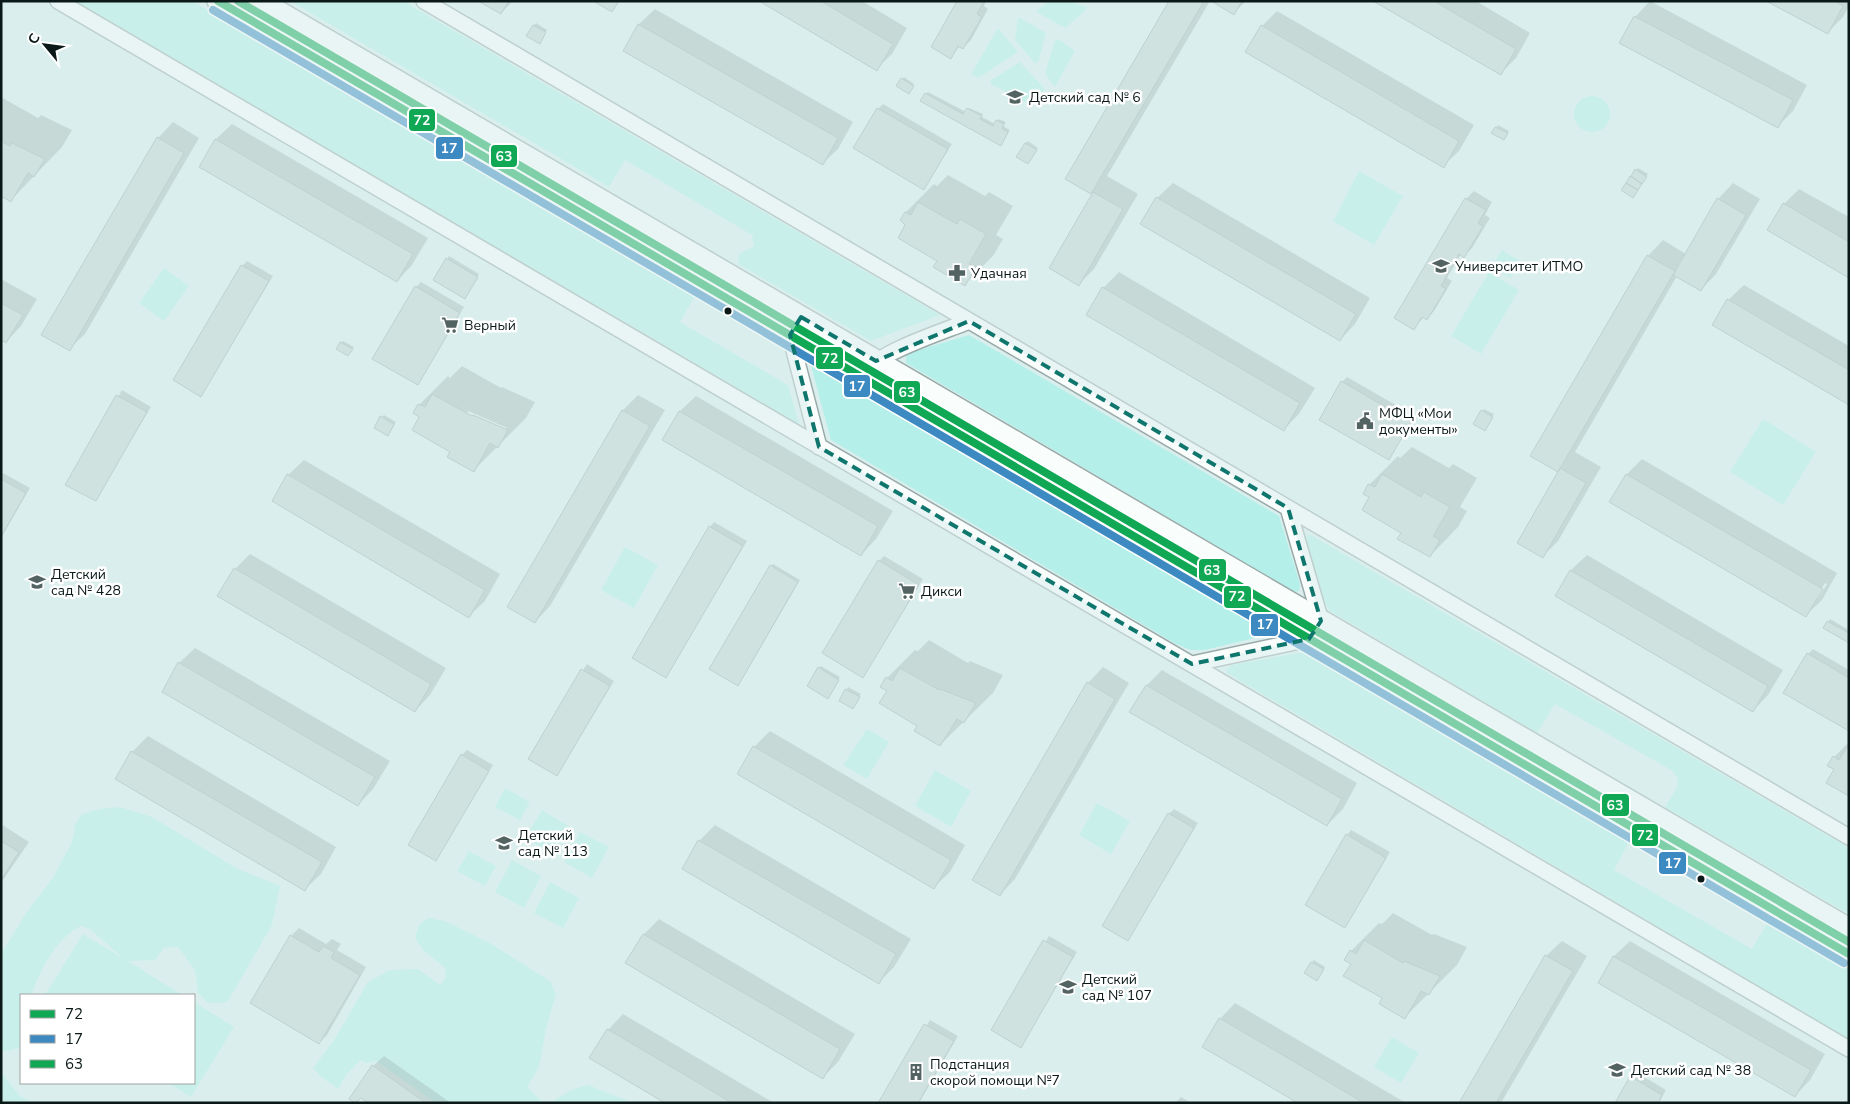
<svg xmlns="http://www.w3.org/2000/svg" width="1850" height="1104" font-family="'Nunito Sans',sans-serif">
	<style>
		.green { fill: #b4efe9 }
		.shadow { fill: #0003; fill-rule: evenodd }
		.building { fill: #c2d2d0; stroke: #9eaeac }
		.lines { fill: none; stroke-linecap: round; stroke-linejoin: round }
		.street-casing { stroke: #9aaaa9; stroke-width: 18 }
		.secondary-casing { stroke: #9aaaa9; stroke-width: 24 }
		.street { stroke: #f9fdfc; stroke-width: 15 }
		.secondary { stroke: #f9fdfc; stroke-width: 21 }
		.bus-1-casing { stroke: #fff; stroke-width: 11 }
		.bus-2-casing { stroke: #fff; stroke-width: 11 }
		.bus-3-casing { stroke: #fff; stroke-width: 11 }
		.bus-1 { stroke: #10a855; stroke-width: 8 }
		.bus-2 { stroke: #3d8ac2; stroke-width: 8 }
		.bus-3 { stroke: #10a855; stroke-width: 8 }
		.marked { fill: none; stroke: #0f766e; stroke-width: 4; stroke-dasharray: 10 6; stroke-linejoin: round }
		.bus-dot { fill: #0a1817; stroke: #fff; stroke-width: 2 }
		.labels { text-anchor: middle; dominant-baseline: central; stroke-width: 5; stroke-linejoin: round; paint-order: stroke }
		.poi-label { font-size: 14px; fill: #0a1817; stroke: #fff; text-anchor: start }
		.line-badge { stroke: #fff; stroke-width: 2 }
		.badge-label { font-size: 14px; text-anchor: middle; font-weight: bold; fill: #fff }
	</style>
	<rect width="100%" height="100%" fill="#daefed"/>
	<path class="green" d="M75,1H192L696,294L680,322L788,385L799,424Z
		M290,1H403L940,315L871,341L738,264L739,254L754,246L752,235L625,160L609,187Z
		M1049,1H1067L1087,7V9L1065,28L1038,13L1037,10Z
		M1020,18L1046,33L1038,63H1035L1015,40L1018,19Z
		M998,28L1018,52L978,78L971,74Z
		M1058,39L1075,51L1056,85H1053L1045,73L1055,40Z
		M1020,62L1044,88V91L1027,103L991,84V80Z
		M1574 114a18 18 0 1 1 36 0a18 18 0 1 1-36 0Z
		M1359,171L1403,196L1374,245L1333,221Z
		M1502,250L1520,261L1510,278L1491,267Z
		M164,268L189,286L164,321L139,303Z
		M1489,272L1519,290L1481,354L1451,336Z
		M969,335L1279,516L1300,584L1299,591L1295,592L906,363V356L909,353Z
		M809,358L1275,633L1205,650H1191L1176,644L831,440Z
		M1763,419L1816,452L1783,505L1730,472Z
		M1309,534L1849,848V914L1665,807L1677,787L1678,778L1671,770L1555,704L1537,733L1330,611L1324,601L1305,540Z
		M625,547L658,565L634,608L601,590Z
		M1298,653L1313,655L1630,840L1614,870L1752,949L1768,921L1849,969V1039L1227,673V669L1232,665Z
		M867,729L889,742L867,779L843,765Z
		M935,770L971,791L951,827L915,806Z
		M505,788L530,802L520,820L495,807Z
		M1097,803L1130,821L1111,854L1079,835Z
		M120,807L152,817L236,868L280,886L272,925L230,998L225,1003H208L198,993L195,970L178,947L164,948L155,960L128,961L182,995H45L83,934L123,958L90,929L81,926C57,937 39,971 32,995H21V1048L1,1052V954L26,913L52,879L72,842L75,824L82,814L100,809Z
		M542,810L570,827L554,855L525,838Z
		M580,832L609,847L592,878L564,862Z
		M469,851L496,866L485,886L457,871Z
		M512,860L541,876L524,908L495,892Z
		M550,882L579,898L563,928L534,913Z
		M428,918L445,921L488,942L550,981L556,994L546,1029L539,1067L527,1087L543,1103H436L376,1061L366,1063L360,1060L346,1075L338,1089L320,1076L313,1068L334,1040L368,982L390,970L418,969L440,985L446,977L445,968L423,950L415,938L419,925Z
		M194,1002L234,1027L191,1097L169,1083H194Z
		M1392,1037L1419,1053L1401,1083L1374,1067Z
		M1,1072L19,1095L33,1103H1Z
		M588,1085L633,1103H550L573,1089Z"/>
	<path class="shadow" d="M481,1H513L501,13Z
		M761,1H862L907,28L892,54L876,69Z
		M958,1H986L984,6L988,9L971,40L963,48L960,46L951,57Z
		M1170,1H1210L1107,176L1138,194L1094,269L1079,284L1094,194L1067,178Z
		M1213,1H1246L1234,13Z
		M1376,1H1476L1530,33L1516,58L1501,73Z
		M1650,1L1807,85L1793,111L1778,126L1635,17Z
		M1769,1H1849V6L1843,17L1828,32Z
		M655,9L853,122L838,149L822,164L624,50L639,24Z
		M1277,11L1474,125L1459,151L1443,166L1262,26Z
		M536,23L547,30L542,40L534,25Z
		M904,77L914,84L909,92L902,79Z
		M928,92L966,112L969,108L983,114L982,117L995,124L999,119L1006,122L1003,126L1010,130L1003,142L926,94Z
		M1,97L38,118L41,115L72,130L62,147L11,200L1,195Z
		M883,104L952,144L924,188L878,109Z
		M173,122L199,138L85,334L69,349L158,138Z
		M232,124L428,238L412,265L397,281L200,167L216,139Z
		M1498,125L1509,131L1506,136L1496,128Z
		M1028,141L1038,148L1028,163L1026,143Z
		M1638,168L1648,174L1635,194L1623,190Z
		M948,175L985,196L989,192L1013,206L996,235L1003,239L993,256L965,284L939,260L907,224L901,221L906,212L934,184L937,186Z
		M1173,183L1370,298L1355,324L1340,340L1157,198Z
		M1733,183L1760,199L1716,274L1701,290L1677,276L1575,452L1601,467L1558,541L1543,556L1559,472L1532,456L1648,256L1663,240L1686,254L1718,199Z
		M1799,189L1849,217V276L1784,204Z
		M1474,191L1492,202L1485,215L1490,218L1472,248L1464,256L1461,254L1447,278L1452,281L1434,311L1427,319L1424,317L1414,328L1396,317L1466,199Z
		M449,256L479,274L467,295L435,280Z
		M247,261L273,276L201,395L242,266Z
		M1119,272L1315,388L1299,414L1284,429L1088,314L1103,288Z
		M1,279L37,299L21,326L6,342L1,339Z
		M421,282L464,307L417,384L416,287Z
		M1744,285L1849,346V404L1728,300Z
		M343,341L354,347L350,353L341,343Z
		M462,366L501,388L502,387L535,402L526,418L473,471L452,452L421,417L415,413L419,405L448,376L450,378ZM468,411L507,428L505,430L467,413Z
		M1347,377L1415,416L1389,459L1342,382Z
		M122,390L151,407L95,500L67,484Z
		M638,395L665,410L550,606L535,622L509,607L623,410Z
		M696,396L893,511L876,539L861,555L664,440L680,411Z
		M1484,409L1494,414L1487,427L1482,411Z
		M384,415L396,422L390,433L382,417Z
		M1412,447L1449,468L1453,464L1477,478L1460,507L1467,511L1458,527L1430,556L1402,532L1371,497L1365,493L1369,485L1398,456L1400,458Z
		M1642,459L1837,573L1822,600L1806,615L1627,474ZM1825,583L1827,584L1818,599H1815Z
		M304,460L500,574L485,601L469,616L288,475Z
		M3,473L30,488L1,538V475Z
		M714,522L747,541L666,676L710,527Z
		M250,554L446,668L430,695L415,711L235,569Z
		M1587,555L1783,670L1768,695L1753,711L1557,595L1571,570Z
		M884,556L923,579L863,676L879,561Z
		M773,564L800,580L740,683L771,566Z
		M1830,619L1849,630V641L1825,627Z
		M929,640L968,663L970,661L1003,675L993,693L940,745L919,725L888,690L887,678L915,650L918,651Z
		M195,648L390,761L373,789L358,805L179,663Z
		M1813,649L1849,670V730L1808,654Z
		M587,664L614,681L557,775L530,758Z
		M821,666L840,677L830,695L819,668Z
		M1103,667L1129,683L1015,879L1000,895L1088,683Z
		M1162,670L1357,783L1343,809L1327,825L1131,711L1147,685Z
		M848,687L861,694L855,705L840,700Z
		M770,731L965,845L950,872L934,887L739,774L754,747Z
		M148,736L336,847L321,874L305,889L117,779L132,752Z
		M1849,742V794L1835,769L1834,757Z
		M467,750L493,765L436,860L462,755Z
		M1174,809L1198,823L1128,939L1169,814Z
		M1,824L29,842L1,883Z
		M715,825L911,939L894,967L879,982L683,868L699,841Z
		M1351,830L1390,852L1345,927L1347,835Z
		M1393,913L1432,935L1434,934L1467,947L1457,965L1405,1017L1383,998L1351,951L1379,923L1382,924Z
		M659,919L855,1034L838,1062L823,1077L627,962L644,934Z
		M299,928L326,944L332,939L341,944L337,950L366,967L327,1035L319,1043L291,936Z
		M1049,936L1077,952L1021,1046L993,1030Z
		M1562,941L1587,956L1501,1103H1461L1546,956Z
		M1630,941L1825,1054L1810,1080L1795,1096L1599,982L1614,956Z
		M1314,960L1325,967L1317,979L1312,962Z
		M1235,1003L1406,1103H1300L1220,1019Z
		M623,1014L774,1103H668L608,1030Z
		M930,1020L958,1036L919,1103H879Z
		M384,1056L451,1103H370L362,1097L357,1102L351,1098L373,1066Z
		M1636,1072L1666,1090L1659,1103H1616Z
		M1181,1097L1191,1103H1175Z"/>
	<path class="building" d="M478,1H509L501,14Z
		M593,1H619L612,12Z
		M759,1H821L893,44L877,71Z
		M957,1H984L977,14L982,17L963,49L958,46L951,59L931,47Z
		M1169,1H1204L1091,194L1065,179Z
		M1211,1H1242L1234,15Z
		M1373,1H1434L1516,49L1501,75Z
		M1766,1H1835L1843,6L1828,34Z
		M1634,16L1793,100L1778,128L1619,43Z
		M638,24L838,138L823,165L623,51Z
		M533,25L546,32L540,44L526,36Z
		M1261,25L1459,141L1444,168L1245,52Z
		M901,78L914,86L909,94L896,86Z
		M925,93L963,114L967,108L982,116L980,119L993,126L996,120L1004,124L1002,129L1008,132L1001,146L920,101Z
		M877,108L948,149L924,190L853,148Z
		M1495,127L1508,133L1504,140L1491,133Z
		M157,137L184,153L70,351L41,335Z
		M215,139L413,254L397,282L199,167Z
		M1,141L10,146L12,143L45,159L34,177L28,173L11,202L1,196Z
		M1025,143L1037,150L1028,164L1016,157Z
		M1635,169L1647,177L1642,184L1631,176Z
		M1630,176L1642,184L1638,190L1626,183Z
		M1626,183L1638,190L1633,198L1621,190Z
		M1093,192L1123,209L1079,286L1049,268Z
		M1156,197L1356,314L1340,341L1140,224Z
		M1465,198L1486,210L1478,223L1483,226L1464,258L1459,254L1441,286L1446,289L1427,320L1422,317L1414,330L1394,318Z
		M1717,198L1746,215L1701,291L1673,275Z
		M918,202L957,224L960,219L986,234L969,264L976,267L965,286L933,267L937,261L898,238L905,225L900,220L905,212L911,215Z
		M1783,203L1849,242V278L1767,230Z
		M1647,255L1675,271L1558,472L1530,456Z
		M446,258L478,277L465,299L433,280Z
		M241,265L269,281L201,397L173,380Z
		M415,286L460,313L418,385L372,359Z
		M1102,287L1300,403L1284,431L1086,315Z
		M1727,299L1849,370V405L1712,325Z
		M1,303L23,315L6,343L1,340Z
		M340,342L353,349L348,356L336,349Z
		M1341,381L1411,422L1389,460L1319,420Z
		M432,394L472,416L473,415L508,430L498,448L490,443L474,472L447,457L450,452L412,430L419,417L413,413L418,404L425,407Z
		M116,395L147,412L96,501L65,485Z
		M622,410L650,426L535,623L507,607Z
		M1481,410L1493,417L1485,431L1473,424Z
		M679,411L878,526L861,556L662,440Z
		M380,416L394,424L388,436L374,428Z
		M1560,468L1586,483L1543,558L1517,543Z
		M287,474L485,590L469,618L272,501Z
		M1382,474L1421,497L1424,492L1450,507L1433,536L1440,540L1430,557L1397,539L1401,533L1362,510L1369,497L1363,494L1368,484L1375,487Z
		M1626,474L1823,589L1806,617L1609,502Z
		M1,479L26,493L1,537Z
		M709,526L743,546L666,678L632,658Z
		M878,560L919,585L863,678L822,653Z
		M770,565L798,582L738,686L709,669Z
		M234,568L431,684L415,712L217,596Z
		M1570,570L1768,686L1753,712L1555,596Z
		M1827,621L1849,633V643L1823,628Z
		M1807,653L1849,678V731L1783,693Z
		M178,662L375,777L358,806L162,692Z
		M818,667L839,680L828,699L807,686Z
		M900,668L939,690L940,689L976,703L964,723L957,719L940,746L914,731L917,726L879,703L887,691L880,687L886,677L892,681Z
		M581,669L610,686L557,776L528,759Z
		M1087,682L1115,699L1000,896L972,880Z
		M1146,685L1342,799L1327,826L1129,712Z
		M845,689L860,697L853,709L839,701Z
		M753,746L951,860L934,889L737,774Z
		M1847,747L1849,748V796L1826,783L1834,769L1827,766L1833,756L1839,760Z
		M131,751L322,862L305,891L115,779Z
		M461,754L489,771L436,861L408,845Z
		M1168,813L1194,828L1128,941L1102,926Z
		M1346,834L1386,858L1345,928L1305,905Z
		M698,840L896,954L879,984L682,869Z
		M1,841L19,852L1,880Z
		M643,934L840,1049L823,1079L625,963Z
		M290,935L319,952L323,946L334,952L331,958L360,975L319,1044L250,1003Z
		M1043,940L1073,957L1021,1048L991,1030Z
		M1364,940L1403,963L1404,961L1440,976L1429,995L1421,991L1405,1019L1379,1004L1382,998L1343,976L1351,964L1344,960L1350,950L1356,954Z
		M1545,955L1573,971L1496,1103H1459Z
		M1613,956L1811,1070L1795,1097L1598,983Z
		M1311,962L1324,969L1317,981L1304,973Z
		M1219,1018L1276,1051L1364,1103H1298L1202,1047Z
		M924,1024L954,1041L918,1103H878Z
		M607,1029L702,1085L732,1103H665L589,1058Z
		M372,1065L426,1103H368L361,1098L355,1103L349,1099Z
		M1630,1076L1662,1095L1658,1103H1615Z"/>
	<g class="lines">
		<g class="street-casing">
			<path id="street" d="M58,1L1849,1049
				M424,1L1849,837
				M793,330L790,335L819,447
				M872,367C882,351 948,330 969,321
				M1192,664L1309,639L1321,621L1288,508"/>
		</g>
		<g class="secondary-casing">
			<path id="secondary" d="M218,1L1849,954
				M260,1L1849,929"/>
		</g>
		<use href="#street" class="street"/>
		<use href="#secondary" class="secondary"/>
		<g class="bus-1-casing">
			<path id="bus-1" d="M218,1L1849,954"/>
		</g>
		<g class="bus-2-casing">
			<path id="bus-2" d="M213,10L1844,963"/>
		</g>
		<g class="bus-3-casing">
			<path id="bus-3" d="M238,1L1849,942"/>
		</g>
		<use href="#bus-1" class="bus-1"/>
		<use href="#bus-2" class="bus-2"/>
		<use href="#bus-3" class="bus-3"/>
	</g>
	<path d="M0 0H1850V1104H0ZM801,317L876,361L969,321L1288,508L1321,621L1309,639L1192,664L819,447L790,335Z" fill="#daefed" fill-opacity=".55" fill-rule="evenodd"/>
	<path class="marked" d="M801,317L876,361L969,321L1288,508L1321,621L1309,639L1192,664L819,447L790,335Z"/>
	<defs>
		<g id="school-bare" transform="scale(1.35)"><path d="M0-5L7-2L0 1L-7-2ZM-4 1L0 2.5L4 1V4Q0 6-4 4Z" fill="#536362" stroke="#fff" stroke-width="2.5" paint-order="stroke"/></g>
		<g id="university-bare" transform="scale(1.35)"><path d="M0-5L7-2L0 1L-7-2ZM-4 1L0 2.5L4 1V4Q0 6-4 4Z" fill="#536362" stroke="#fff" stroke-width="2.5" paint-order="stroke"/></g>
		<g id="pharmacy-bare" transform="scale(1.35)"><path d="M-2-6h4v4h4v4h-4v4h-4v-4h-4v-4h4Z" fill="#536362" stroke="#fff" stroke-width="2.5" paint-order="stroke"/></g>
		<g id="supermarket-bare" transform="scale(1.35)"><path d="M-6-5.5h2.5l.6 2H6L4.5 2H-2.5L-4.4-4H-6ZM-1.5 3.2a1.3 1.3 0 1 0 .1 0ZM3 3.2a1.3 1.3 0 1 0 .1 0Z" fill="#536362" stroke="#fff" stroke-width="2.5" paint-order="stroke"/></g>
		<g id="civic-bare" transform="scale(1.35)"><path d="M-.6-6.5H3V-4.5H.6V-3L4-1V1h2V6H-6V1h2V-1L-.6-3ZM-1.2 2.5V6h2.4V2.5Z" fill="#536362" stroke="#fff" stroke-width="2.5" paint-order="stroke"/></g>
		<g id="building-bare" transform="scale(1.35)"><path d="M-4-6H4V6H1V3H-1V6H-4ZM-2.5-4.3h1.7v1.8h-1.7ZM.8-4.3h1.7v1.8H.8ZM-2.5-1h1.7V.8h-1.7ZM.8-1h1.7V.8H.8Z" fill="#536362" stroke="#fff" stroke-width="2.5" paint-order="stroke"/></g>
	</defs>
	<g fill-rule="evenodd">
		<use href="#school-bare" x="1015" y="97"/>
		<use href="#university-bare" x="1441" y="266"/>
		<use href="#pharmacy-bare" x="957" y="273"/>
		<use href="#supermarket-bare" x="450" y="325"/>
		<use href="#civic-bare" x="1365" y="421"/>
		<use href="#school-bare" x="37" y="582"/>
		<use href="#supermarket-bare" x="907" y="591"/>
		<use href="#school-bare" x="504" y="843"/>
		<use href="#school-bare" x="1068" y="987"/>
		<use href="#school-bare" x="1617" y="1070"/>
		<use href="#building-bare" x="916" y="1072"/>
	</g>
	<g class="bus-dot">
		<circle cx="728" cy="311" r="4.5"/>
		<circle cx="1701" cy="879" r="4.5"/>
	</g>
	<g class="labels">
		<g class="poi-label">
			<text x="1029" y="97">Детский сад № 6</text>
			<text x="1455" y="266">Университет ИТМО</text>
			<text x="971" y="273">Удачная</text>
			<text x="464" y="325">Верный</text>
			<text x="1379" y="413">МФЦ «Мои<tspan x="1379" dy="16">документы»</tspan></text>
			<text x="51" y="574">Детский<tspan x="51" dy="16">сад № 428</tspan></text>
			<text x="921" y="591">Дикси</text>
			<text x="518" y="835">Детский<tspan x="518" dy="16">сад № 113</tspan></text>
			<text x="1082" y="979">Детский<tspan x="1082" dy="16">сад № 107</tspan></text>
			<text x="930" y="1064">Подстанция<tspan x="930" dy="16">скорой помощи №7</tspan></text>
			<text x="1631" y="1070">Детский сад № 38</text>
		</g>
	</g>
	<g class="line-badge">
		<rect x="408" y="108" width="28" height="24" rx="5" fill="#10a855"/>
		<rect x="435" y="136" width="29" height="24" rx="5" fill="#3d8ac2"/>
		<rect x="490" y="144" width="28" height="24" rx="5" fill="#10a855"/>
		<rect x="815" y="346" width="29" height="24" rx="5" fill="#10a855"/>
		<rect x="843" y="374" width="28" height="24" rx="5" fill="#3d8ac2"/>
		<rect x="893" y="380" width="28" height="24" rx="5" fill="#10a855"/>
		<rect x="1198" y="558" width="29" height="24" rx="5" fill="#10a855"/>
		<rect x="1223" y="585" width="29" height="24" rx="5" fill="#10a855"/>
		<rect x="1250" y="613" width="29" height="24" rx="5" fill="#3d8ac2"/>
		<rect x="1601" y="793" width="29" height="24" rx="5" fill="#10a855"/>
		<rect x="1631" y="823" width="28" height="24" rx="5" fill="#10a855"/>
		<rect x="1658" y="851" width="29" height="24" rx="5" fill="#3d8ac2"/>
	</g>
	<g class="badge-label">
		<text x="422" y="125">72</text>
		<text x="449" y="153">17</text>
		<text x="504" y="161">63</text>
		<text x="830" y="363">72</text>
		<text x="857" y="391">17</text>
		<text x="907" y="397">63</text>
		<text x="1212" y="575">63</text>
		<text x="1237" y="601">72</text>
		<text x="1265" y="629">17</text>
		<text x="1615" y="810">63</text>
		<text x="1645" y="840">72</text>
		<text x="1673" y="868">17</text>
	</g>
	<rect width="1850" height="1104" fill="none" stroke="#0a1817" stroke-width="5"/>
	<rect x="20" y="994" width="175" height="90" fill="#ffffff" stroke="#9da3a2"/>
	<rect x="30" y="1010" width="25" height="8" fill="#10a855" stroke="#9da3a2"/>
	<text x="65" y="1019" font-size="15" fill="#0a1817">72</text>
	<rect x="30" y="1035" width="25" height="8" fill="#3d8ac2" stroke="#9da3a2"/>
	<text x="65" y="1044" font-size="15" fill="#0a1817">17</text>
	<rect x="30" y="1060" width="25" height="8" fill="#10a855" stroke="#9da3a2"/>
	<text x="65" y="1069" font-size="15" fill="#0a1817">63</text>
	<g transform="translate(45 45) rotate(299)" stroke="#ffffff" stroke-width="4" paint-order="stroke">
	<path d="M0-4L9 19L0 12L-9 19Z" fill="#0a1817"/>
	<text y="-8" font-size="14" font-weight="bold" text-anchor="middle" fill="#0a1817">С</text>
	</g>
</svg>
